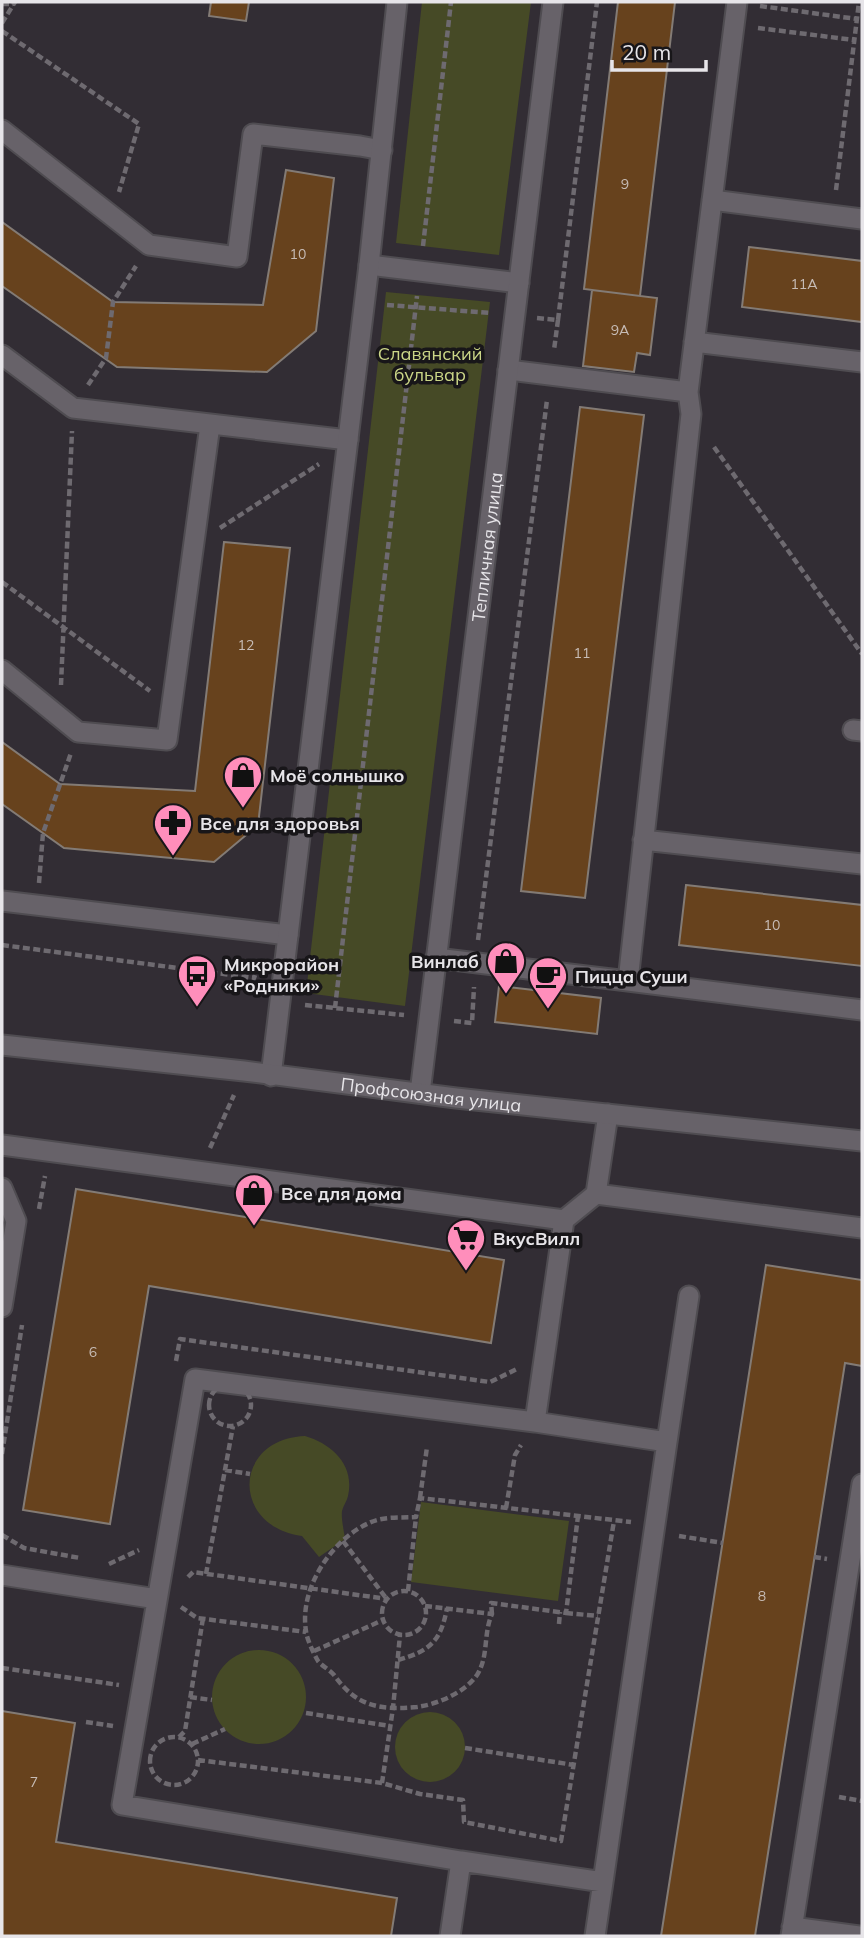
<svg xmlns="http://www.w3.org/2000/svg" width="864" height="1938" font-family="Mulish,sans-serif">
	<style>
		.green { fill: #464a26 }
		.building { fill: #67421d; stroke: #837b75; stroke-width: 2 }
		.lines { fill: none; stroke-linecap: round; stroke-linejoin: round }
		.service-casing { stroke: #4f4c51; stroke-width: 23 }
		.minor-casing { stroke: #4f4c51; stroke-width: 23 }
		.secondary-casing { stroke: #4f4c51; stroke-width: 23 }
		.path { stroke: #6e6a70; stroke-width: 4.5; stroke-dasharray: 7 3.5; stroke-linecap: butt }
		.service { stroke: #676269; stroke-width: 19 }
		.minor { stroke: #676269; stroke-width: 19 }
		.secondary { stroke: #676269; stroke-width: 19 }
		.labels { text-anchor: middle; dominant-baseline: central; stroke-width: 7; stroke-linejoin: round; paint-order: stroke }
		.number-label { font-size: 14px; fill: #c7bcb6 }
		.park-label { font-size: 18px; fill: #cbd687; stroke: #181619 }
		.street-label { font-size: 18px; fill: #e7e5e9; stroke: #181619 }
		.poi-label { font-size: 18px; font-weight: bold; fill: #e7e5e9; stroke: #181619; text-anchor: start }
	</style>
	<rect width="100%" height="100%" fill="#322d34"/>
	<path class="green" d="M422,2H531L499,255L396,243Z
		M386,292L490,302L405,1006L306,993Z
		M305,1436C332,1444 355,1465 348,1496C347,1501 343,1506 342,1511C341,1519 344,1531 345,1539L319,1557L302,1536C230,1526 233,1439 305,1436Z
		M421,1502L569,1521L558,1601L411,1582Z
		M212 1697a47 47 0 1 1 94 0a47 47 0 1 1-94 0Z
		M395 1747a35 35 0 1 1 70 0a35 35 0 1 1-70 0Z"/>
	<path class="building" d="M211,2H249L246,21L209,16Z
		M618,2H675L640,296L584,289Z
		M286,170L334,178L316,331L267,372L117,367L2,286V222L113,302L263,305Z
		M749,247L862,261V322L742,307Z
		M592,290L657,298L650,355L637,353L634,372L583,366Z
		M580,407L644,415L585,898L521,891Z
		M224,542L290,548L258,825L214,862L64,848L2,804V742L60,784L195,791Z
		M686,885L862,905V966L679,945Z
		M499,986L601,998L597,1034L495,1022Z
		M76,1189L504,1260L491,1343L149,1286L110,1524L23,1510Z
		M766,1265L862,1280V1366L845,1363L755,1936H661Z
		M2,1711L75,1723L56,1842L397,1898L391,1936H2Z"/>
	<g class="lines">
		<g class="service-casing">
			<path id="service" d="M737,2L688,392L691,414L628,981L862,1010
				M2,130L149,245L237,257L253,134L360,146L382,150
				M712,200L862,219
				M694,342L862,362
				M2,355L73,408L348,440
				M508,370L688,392
				M2,670L78,732L167,740L210,425
				M853,730L862,731
				M643,840L862,864
				M2,901L288,935
				M436,958L628,981
				M2,1145L564,1220L535,1422L667,1442L603,1882L461,1861L450,1936
				M2,1188L16,1221L2,1307
				M596,1194L862,1228
				M564,1220L596,1194L608,1114
				M667,1442L689,1296
				M2,1575L157,1599
				M461,1861L122,1805L195,1379L535,1422
				M792,1927L859,1936
				M595,1936L603,1882
				M791,1936L862,1484"/>
		</g>
		<g class="minor-casing">
			<g id="minor">
				<path d="M369,265L519,283"/>
				<path d="M271,1076L369,265L397,2"/>
				<path id="s1" d="M420,1093L553,2"/>
			</g>
		</g>
		<g class="secondary-casing">
			<g id="secondary">
				<path id="s2" d="M2,1045L244,1071L456,1098L862,1141"/>
			</g>
		</g>
		<path class="path" d="M2,4H13
			M760,6L857,19
			M2,23L15,2
			M758,28L854,40
			M2,31L139,124L119,192
			M836,190L859,2
			M423,246L451,2
			M387,305L490,313
			M537,318L558,320L554,350
			M558,320L597,2
			M88,385L106,358L113,302L136,266
			M714,447L862,654
			M220,528L319,464
			M2,582L150,691
			M61,685L72,431
			M39,883L43,833L71,753
			M478,940L547,400
			M2,945L254,978L255,975
			M305,1005L404,1015
			M335,1008L417,296
			M454,1021L472,1023L474,987
			M210,1148L234,1095
			M39,1209L45,1176
			M176,1361L180,1339L490,1382L517,1369
			M209 1405a21 21 0 1 1 42 0a21 21 0 1 1-42 0Z
			M2,1454L22,1325
			M225,1470L250,1474
			M420,1498L427,1447
			M506,1508L515,1455L521,1445
			M2,1535L24,1548L80,1558
			M679,1536L723,1543
			M343,1541L386,1598
			M814,1557L827,1559
			M109,1564L139,1550
			M206,1574L233,1426
			M188,1577L193,1572L387,1599
			M382 1613a22 22 0 1 1 44 0a22 22 0 1 1-44 0Z
			M408,1591L416,1517
			M425,1606L492,1614C483,1634 489,1656 477,1675C464,1693 438,1704 417,1707C379,1710 357,1707 334,1675C330,1670 322,1666 318,1661C314,1654 307,1640 306,1631C299,1589 331,1540 369,1523C383,1516 401,1518 416,1517L420,1498L631,1522
			M181,1607L197,1618L306,1632
			M566,1613L598,1616
			M492,1614L491,1603L566,1613L578,1516
			M559,1624L560,1612
			M314,1651L383,1620
			M398,1660C430,1651 441,1641 447,1608
			M2,1668L119,1685
			M190,1697L212,1700
			M306,1713L390,1726
			M86,1722L113,1726
			M150 1761a24 24 0 1 1 48 0a24 24 0 1 1-48 0Z
			M179,1737L185,1731L203,1618
			M192,1744L225,1729
			M465,1748L574,1765
			M198,1760L382,1783L420,1794L463,1800L464,1822L561,1841L614,1521
			M382,1783L393,1708L400,1635
			M839,1797L862,1801"/>
		<use href="#service" class="service"/>
		<use href="#minor" class="minor"/>
		<use href="#secondary" class="secondary"/>
	</g>
	<defs>
		<g id="shop-pin" transform="scale(2.0125)"><path d="M0 17L-7.5 6A9.5 9.5 0 1 1 7.5 6Z" fill="#ff8ebb" stroke="#181619"/><path d="M-5-2.5h2.3a2.7 3.5 0 0 1 5.4 0H5L5.5 6h-11ZM-1.5-2.5h3a1.5 2.3 0 0 0-3 0Z" fill="#111"/></g>
		<g id="pharmacy-pin" transform="scale(2.0125)"><path d="M0 17L-7.5 6A9.5 9.5 0 1 1 7.5 6Z" fill="#ff8ebb" stroke="#181619"/><path d="M-2-6h4v4h4v4h-4v4h-4v-4h-4v-4h4Z" fill="#111"/></g>
		<g id="bus-pin" transform="scale(2.0125)"><path d="M0 17L-7.5 6A9.5 9.5 0 1 1 7.5 6Z" fill="#ff8ebb" stroke="#181619"/><path d="M-5-6H5V4H4V6H2V4H-2V6H-4V4H-5ZM-3.5-4V0h7V-4ZM-3.5 1.2v1.5H-2V1.2ZM2 1.2v1.5H3.5V1.2Z" fill="#111"/></g>
		<g id="cafe-pin" transform="scale(2.0125)"><path d="M0 17L-7.5 6A9.5 9.5 0 1 1 7.5 6Z" fill="#ff8ebb" stroke="#181619"/><path d="M-5.5-4.5H6V0H3Q3 3.5 0 3.5H-2.5Q-5.5 3.5-5.5 0ZM3-3.2v2h1.7v-2ZM-6 4.5H4V6H-6Z" fill="#111"/></g>
		<g id="supermarket-pin" transform="scale(2.0125)"><path d="M0 17L-7.5 6A9.5 9.5 0 1 1 7.5 6Z" fill="#ff8ebb" stroke="#181619"/><path d="M-6-5.5h2.5l.6 2H6L4.5 2H-2.5L-4.4-4H-6ZM-1.5 3.2a1.3 1.3 0 1 0 .1 0ZM3 3.2a1.3 1.3 0 1 0 .1 0Z" fill="#111"/></g>
	</defs>
	<g fill-rule="evenodd">
		<use href="#shop-pin" x="243" y="775"/>
		<use href="#pharmacy-pin" x="173" y="823"/>
		<use href="#shop-pin" x="506" y="961"/>
		<use href="#bus-pin" x="197" y="974"/>
		<use href="#cafe-pin" x="548" y="976"/>
		<use href="#shop-pin" x="254" y="1193"/>
		<use href="#supermarket-pin" x="466" y="1238"/>
	</g>
	<g class="labels">
		<g class="number-label">
			<text x="625" y="184">9</text>
			<text x="298" y="254">10</text>
			<text x="804" y="284">11А</text>
			<text x="620" y="330">9А</text>
			<text x="246" y="645">12</text>
			<text x="582" y="653">11</text>
			<text x="772" y="925">10</text>
			<text x="93" y="1352">6</text>
			<text x="762" y="1596">8</text>
			<text x="34" y="1782">7</text>
		</g>
		<g class="park-label">
			<text x="430" y="353">Славянский<tspan x="430" dy="21">бульвар</tspan></text>
		</g>
		<g class="street-label">
			<text stroke="none"><textPath href="#s1" startOffset="550">Тепличная улица</textPath></text>
			<text stroke="none"><textPath href="#s2" startOffset="432">Профсоюзная улица</textPath></text>
		</g>
		<g class="poi-label">
			<text x="270" y="775">Моё солнышко</text>
			<text x="200" y="823">Все для здоровья</text>
			<text x="479" y="961" text-anchor="end">Винлаб</text>
			<text x="224" y="964">Микрорайон<tspan x="224" dy="21">«Родники»</tspan></text>
			<text x="575" y="976">Пицца Суши</text>
			<text x="281" y="1193">Все для дома</text>
			<text x="493" y="1238">ВкусВилл</text>
		</g>
	</g>
	<rect width="864" height="1938" fill="none" stroke="#e7e5e9" stroke-width="7"/>
	<path d="M612 60v10h94v-10" fill="none" stroke="#e7e5e9" stroke-width="3.5"/>
	<text x="622" y="60" font-size="21" fill="#e7e5e9" stroke="#181619" stroke-width="5" paint-order="stroke">20 m</text>
</svg>
